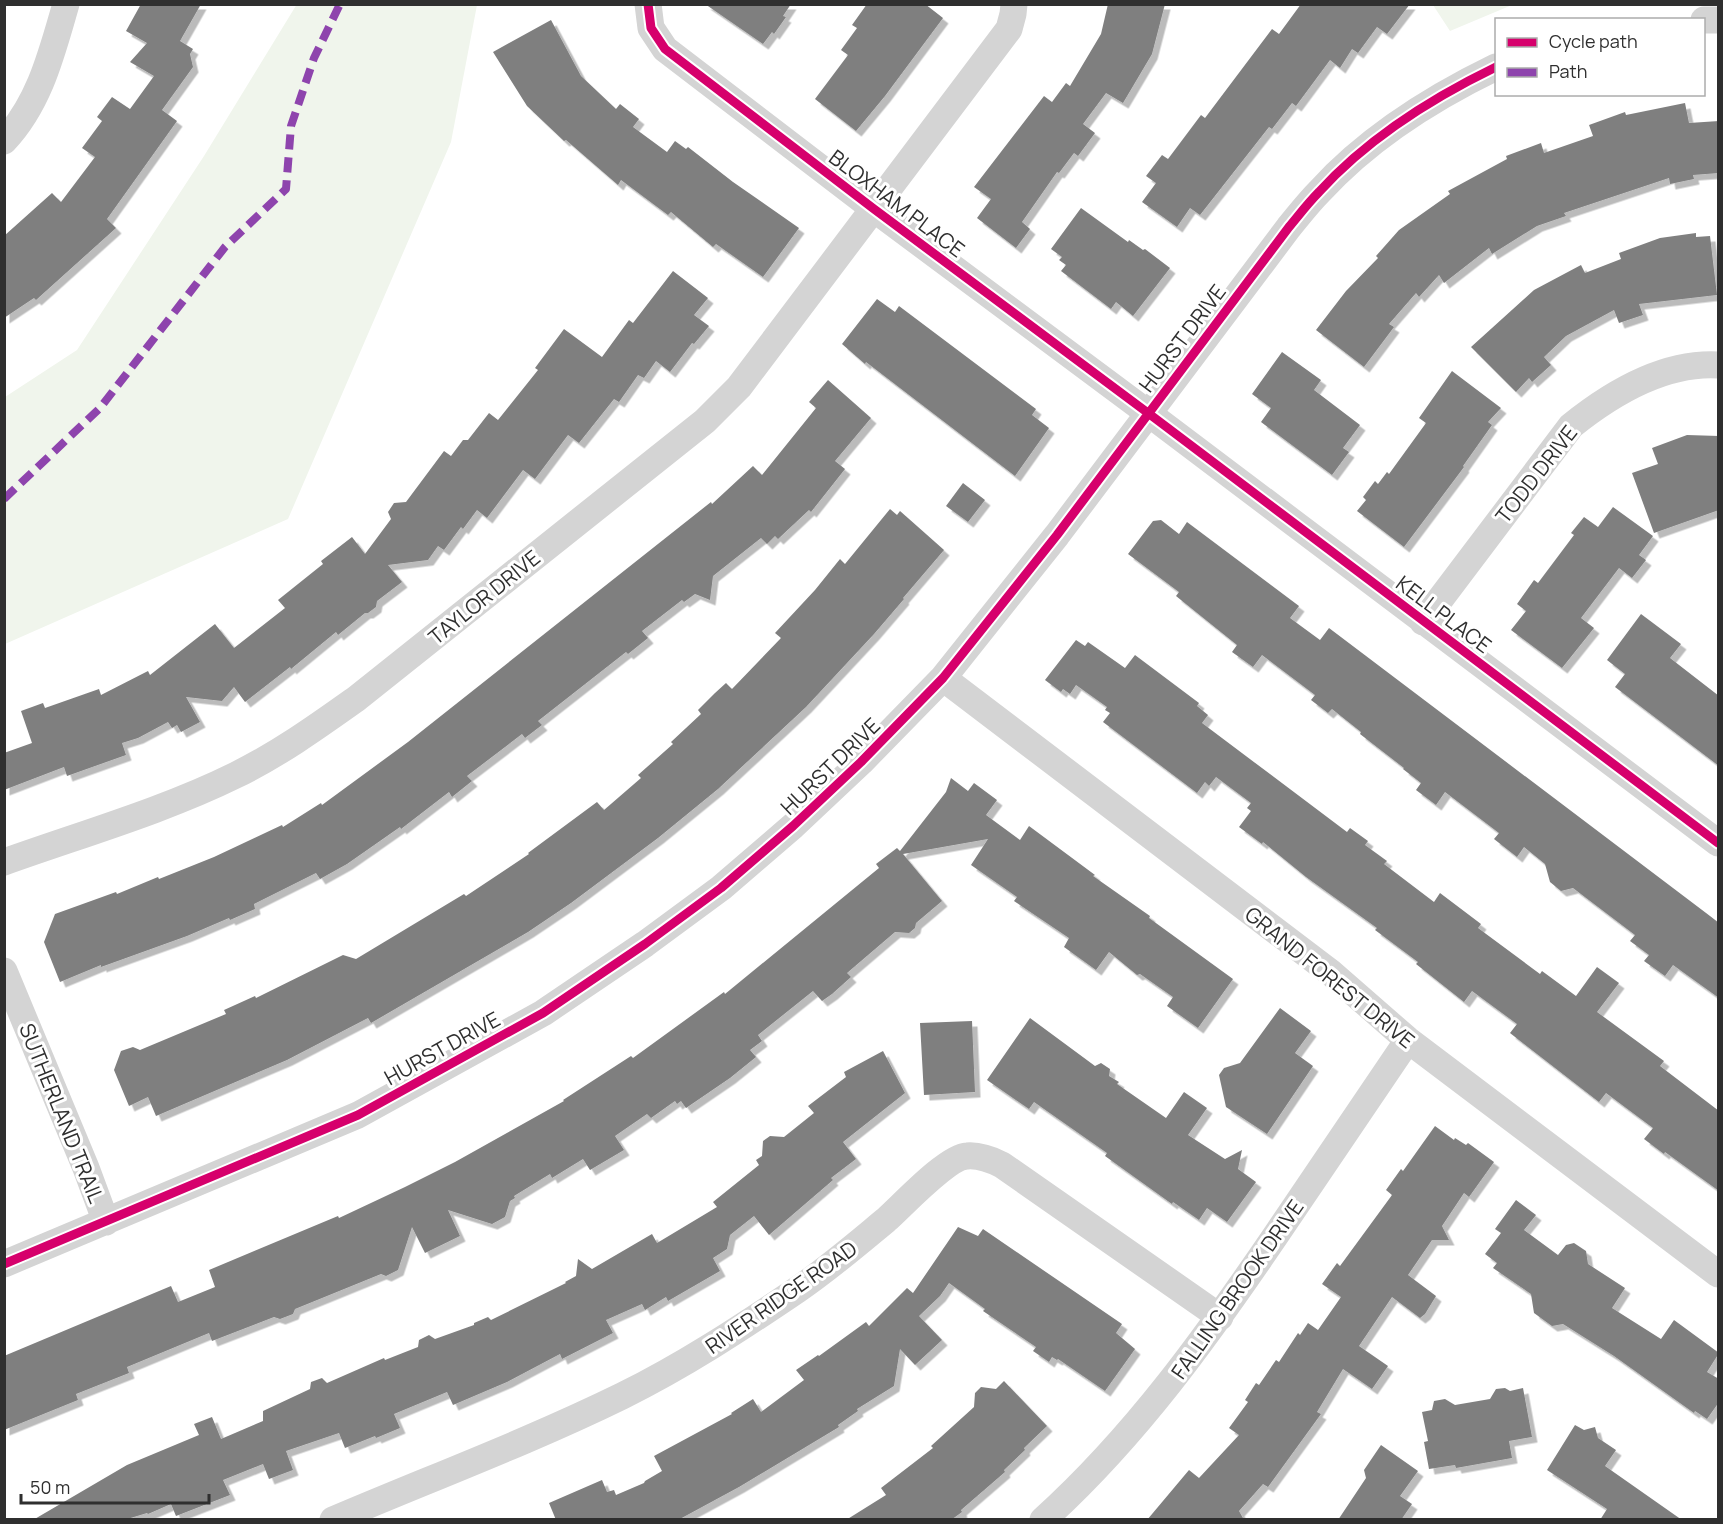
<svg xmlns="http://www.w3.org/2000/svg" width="1723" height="1524" font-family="Manrope,sans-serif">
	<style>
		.green { fill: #f0f5ec }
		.building { fill: #7f7f7f; filter: url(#shadow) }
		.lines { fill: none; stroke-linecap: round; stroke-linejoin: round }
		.minor { stroke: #d4d4d4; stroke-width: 27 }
		.quiet { stroke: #8e44ad; stroke-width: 8; stroke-dasharray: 15 8; stroke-linecap: butt }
		.cycleway-casing { stroke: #fff; stroke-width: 13 }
		.cycleway { stroke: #d6006c; stroke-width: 9 }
		.labels { text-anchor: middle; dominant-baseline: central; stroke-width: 6; stroke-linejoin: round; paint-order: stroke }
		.street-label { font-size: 21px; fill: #2f2f2f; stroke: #fff }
	</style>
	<defs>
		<filter id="shadow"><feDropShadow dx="5.5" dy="5.5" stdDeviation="0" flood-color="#0004"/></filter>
	</defs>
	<rect width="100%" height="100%" fill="#fff"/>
	<path class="green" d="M297,4L477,5L451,142L288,519L5,644V397L77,350L204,156Z
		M1433,5H1512L1450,31Z"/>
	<path class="building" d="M141,4H201L180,41L193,49L190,54L193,67L162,110L177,121L107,219L116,228L36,300L34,298L4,318V236L52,193L61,202L95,157L82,148L102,121L97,117L112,97L130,109L154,76L130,62L147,43L126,31Z
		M705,4H791L783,16L786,17L774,34L772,32L763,44Z
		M867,4H925L943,18L885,96L856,131L815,99L848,55L841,50L857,28L852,25Z
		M1108,4H1165L1152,54L1123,103L1106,93L1083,124L1095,133L1078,156L1074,153L1059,173L1057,172L1022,222L1030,229L1016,248L977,218L991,199L974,187L1044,96L1052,102L1066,83L1070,86L1101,34Z
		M1301,4H1410L1387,34L1377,27L1358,53L1352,49L1340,68L1330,60L1296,106L1292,103L1272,129L1269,127L1200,215L1190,208L1177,227L1142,202L1156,183L1146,176L1162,155L1168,159L1201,115L1205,118L1272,29L1279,34Z
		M551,20L581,76L616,109L620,104L639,119L633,127L667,152L675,141L686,149L688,147L733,182L799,228L763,277L716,244L713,247L671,212L668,215L621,180L618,185L566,140L564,141L527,106L493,52Z
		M1685,103L1689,123L1719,121V173L1693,175L1694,179L1670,184L1669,178L1564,213L1566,216L1537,226L1492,254L1489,248L1444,283L1439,275L1419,297L1416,293L1389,324L1394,327L1364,367L1316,330L1346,291L1378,258L1376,256L1399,230L1450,194L1448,191L1507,159L1506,156L1541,143L1544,153L1593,136L1589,125L1625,112L1626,115Z
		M1081,208L1128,242L1129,240L1143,250L1145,249L1170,268L1133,316L1116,302L1111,309L1061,271L1066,265L1059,260L1062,257L1051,249Z
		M1696,233V237L1710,236L1717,295L1639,304L1643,315L1619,323L1614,310L1566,336L1544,357L1551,365L1532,382L1529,378L1516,392L1471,347L1534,290L1581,265L1585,273L1621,259L1619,253L1660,238Z
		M673,271L708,298L694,315L709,326L694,344L692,343L670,372L656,361L644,378L638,375L619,402L614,399L579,443L568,435L535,479L523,470L487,518L477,510L463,529L461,527L444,550L438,546L428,560L388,565L402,582L377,601L376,607L368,613H365L338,635L336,632L291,669L290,667L245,702L234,687L222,701L186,697L200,722L181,732L177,725L172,728L168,722L138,738L122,743L126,755L67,776L64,767L4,790V753L32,743L21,711L43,703L45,708L99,689L101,695L148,671L150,675L215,624L234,648L285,608L278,600L323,564L321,561L352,537L365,554L391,519L388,512L394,503L406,502L444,451L451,456L463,440H468L489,413L498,420L538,370L535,368L564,329L602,357L629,320L633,323Z
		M877,299L895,312L899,306L1036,409L1032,415L1049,428L1015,476L866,362L865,364L842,344Z
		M1282,352L1321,380L1314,390L1360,425L1343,448L1349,452L1332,475L1261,422L1271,408L1252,394Z
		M1452,371L1501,408L1488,422L1492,425L1463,466L1464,467L1404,547L1357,511L1366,500L1363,497L1375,481L1378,484L1387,472L1389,474L1426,423L1419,418Z
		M828,380L871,418L835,461L845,469L811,512L809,510L778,539L775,536L767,544L761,538L713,576L710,600L695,594L684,602L682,600L642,631L648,638L628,654L626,652L538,721L542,725L525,738L522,734L467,776L472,781L452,797L449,792L401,829L400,827L347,864L320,879L316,873L254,904L255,909L230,920L229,918L187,936L101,967V965L60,982L44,942L55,914L116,892L117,894L158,877L159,879L214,857L282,825L283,827L321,803L322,805L408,742L711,502L712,504L753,466L762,475L816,408L809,402Z
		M1687,435L1719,436V510L1654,533L1632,473L1658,464L1652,448Z
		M963,483L985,500L968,522L946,506Z
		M1613,507L1653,536L1639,555L1646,560L1632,578L1619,568L1581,618L1594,628L1562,668L1511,630L1526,611L1517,604L1534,580L1538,583L1574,535L1571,533L1584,517L1598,527Z
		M890,509L897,515L900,511L944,550L903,598L904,599L874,634L806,707L718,789L658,838L571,903L528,932L371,1023L368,1018L287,1060L156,1116L148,1097L129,1106L114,1070L121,1051L133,1047L140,1050L226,1014L224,1010L255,996L256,998L343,955L356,959L464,894L466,896L529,854L528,853L597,802L604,810L641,778L638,775L673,744L671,742L701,714L698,710L715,693L726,683L732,689L781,638L775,633L815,590L840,559L845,564Z
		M1161,520L1179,534L1187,522L1299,606L1290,618L1320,640L1329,628L1710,916L1719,923V998L1673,965L1665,976L1644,961L1649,955L1630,941L1635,935L1573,888L1561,891L1550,882L1545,864L1524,847L1517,857L1494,839L1499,833L1445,792L1436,805L1416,790L1421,783L1403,769L1404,768L1360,734L1361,732L1332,709L1328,713L1311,700L1315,695L1262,655L1253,667L1232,652L1237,645L1176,596L1179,592L1128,554L1153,521Z
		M1641,614L1681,644L1670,658L1719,696V766L1615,687L1625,674L1607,660Z
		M1076,640L1085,646L1088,642L1125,668L1135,655L1199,703L1197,706L1208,715L1202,723L1347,832L1350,828L1368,841L1365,845L1387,861L1384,864L1434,902L1440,893L1481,924L1478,928L1540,974L1542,971L1576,996L1597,967L1619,983L1597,1012L1664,1061L1660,1066L1719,1111V1191L1665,1152L1664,1154L1644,1139L1653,1128L1606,1093L1599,1102L1510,1033L1517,1024L1472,991L1464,1002L1416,964L1418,962L1375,930L1377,928L1306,877L1263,842L1262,844L1239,827L1251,811L1247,808L1251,803L1216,777L1209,786L1205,782L1197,793L1103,722L1110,713L1105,710L1107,707L1076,685L1070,694L1063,689L1061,692L1045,680Z
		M951,778L968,791L974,783L997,800L986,815L1020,840L1029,826L1095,875L1093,876L1150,916L1149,918L1233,979L1198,1028L1167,1006L1173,997L1140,974L1137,975L1109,952L1096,970L1064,947L1069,938L1014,901L1017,897L971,865L988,839L903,854L942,901L916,923L915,928L909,933L895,932L847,973L851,977L832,994L822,1001L813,991L758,1035L762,1041L750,1050L756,1057L730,1078L686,1108L681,1101L677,1104L675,1101L651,1118L647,1114L615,1136L624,1150L590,1170L583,1159L552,1178L550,1174L514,1196L515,1198L510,1201L505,1217L492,1224L448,1210L460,1236L425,1253L412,1227L398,1270L386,1276L381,1274L295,1309L293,1314L280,1319L274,1317L212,1341L209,1333L127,1367L129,1373L76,1394L78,1400L4,1430V1356L171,1286L178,1302L215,1287L209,1270L338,1216L339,1218L405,1187L455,1162L564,1101L563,1100L631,1056L633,1058L724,992L725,994L879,868L876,864L897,848L900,851L946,792Z
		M1280,1008L1311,1031L1295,1053L1313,1066L1267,1134L1226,1107L1219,1075L1224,1068L1240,1063Z
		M1030,1018L1095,1066L1101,1063L1110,1069L1109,1076L1119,1082L1117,1084L1166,1118L1184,1092L1207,1108L1188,1135L1225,1159L1242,1150L1238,1169L1256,1182L1227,1222L1207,1208L1199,1220L1173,1202L1172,1204L1105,1156L1107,1153L1034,1102L1029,1109L987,1080Z
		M972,1021L975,1092L924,1095L920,1023Z
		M883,1051L905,1093L843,1142L856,1159L831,1178L833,1180L769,1235L754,1216L730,1235L727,1249L713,1258L720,1271L668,1301L666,1297L645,1310L642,1304L606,1320L613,1333L562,1359L560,1354L507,1382L453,1405L447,1392L394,1414L400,1428L376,1438L375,1436L345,1448L339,1433L286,1451L293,1470L269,1479L263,1464L223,1480L230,1495L176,1516L171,1504L148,1514L147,1513L124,1520H33L127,1465L199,1435L194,1424L212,1417L221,1439L263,1421V1411L310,1389L311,1382L322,1378L327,1383L384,1358L385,1360L418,1347L419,1340L429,1335L435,1339L474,1325V1323L488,1317L491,1320L566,1283L565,1282L576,1276L578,1259L592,1269L652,1234L657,1243L717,1207L713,1202L759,1165L756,1160L762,1156L763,1141L770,1136L784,1137L814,1113L808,1106L846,1077L844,1072Z
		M1435,1126L1454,1140L1455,1138L1466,1145L1468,1143L1494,1162L1469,1197L1464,1193L1442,1226L1449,1240H1432L1408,1275L1436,1296L1425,1314L1420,1318L1392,1297L1359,1346L1388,1366L1372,1389L1343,1369L1317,1412L1321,1414L1268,1487L1263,1484L1239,1511L1244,1520H1147L1189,1470L1199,1478L1239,1435L1229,1428L1248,1402L1245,1400L1256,1383L1259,1385L1276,1360L1279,1362L1298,1333L1300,1335L1308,1323L1318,1330L1341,1297L1322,1284L1337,1263L1340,1266L1392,1195L1386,1190L1401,1169L1403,1171Z
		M1516,1200L1536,1215L1524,1230L1558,1255L1566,1245L1574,1243L1586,1251L1588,1264L1625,1288L1612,1308L1661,1339L1674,1320L1719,1353L1707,1372L1719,1379V1402L1707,1419L1695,1411L1694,1413L1614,1356L1563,1324L1552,1326L1534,1313L1531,1294L1493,1268L1497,1263L1485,1254L1501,1233L1495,1229Z
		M958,1227L978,1236L983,1229L1122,1324L1116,1333L1135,1349L1105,1391L1058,1359L1057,1360L1052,1357L1049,1362L1033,1351L1036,1347L983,1311L985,1309L949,1283L940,1296L919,1316L942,1340L915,1365L900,1349L894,1386L857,1409L858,1411L838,1425L839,1427L739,1487L678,1520H556L549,1503L602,1480L607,1492L614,1490L616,1495L644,1483L645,1481L662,1471L654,1456L732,1414L731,1413L753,1399L761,1412L804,1380L796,1370L818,1355L819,1356L866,1322L869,1326L907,1288L913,1293Z
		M1004,1381L1047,1426L1024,1448L1025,1450L1004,1470L1005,1472L961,1510L962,1512L951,1520H846L886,1495L881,1488L933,1448L931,1446L974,1407L975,1393L981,1387L996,1389Z
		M1505,1388L1510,1391L1523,1388L1532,1437L1509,1441L1512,1458L1456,1468L1455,1465L1429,1469L1424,1442L1428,1441L1422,1412L1432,1410L1434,1401L1445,1399L1455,1405L1490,1399L1496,1389Z
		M1575,1425L1584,1430L1595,1427L1598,1438L1616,1450L1605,1466L1682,1520H1600L1607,1509L1547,1470Z
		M1381,1445L1418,1471L1400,1496L1412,1504L1401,1520H1338L1366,1478L1364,1470Z"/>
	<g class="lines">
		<path class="minor" d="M648,4L651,28L665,49L874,209L1148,413L1718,843
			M1704,20H1718
			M4,141C40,103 52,52 66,4
			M1423,622L1571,426C1612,393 1664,362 1718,365
			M943,678L1330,972L1408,1040L1718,1274
			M4,862C82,834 163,811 236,775C279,754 318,726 356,699L705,421L739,387L1009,29L1013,14L1014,4
			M4,971L86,1168L106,1222
			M4,1264L358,1115L543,1013L645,944L721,888L793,826L861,762L943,678L1057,535L1289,227C1299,215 1308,203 1319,192C1368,138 1432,98 1496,67
			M333,1520C429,1479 528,1442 622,1396C683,1366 741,1328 797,1290C828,1269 857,1244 886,1220C903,1205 947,1157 967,1156C979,1155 992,1160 1002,1165L1220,1317
			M1043,1520C1136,1436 1208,1335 1278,1232C1321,1168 1364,1104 1408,1040"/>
		<path class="quiet" d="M4,499L100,408L225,247L286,189L291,126L314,58L340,4"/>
		<g class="cycleway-casing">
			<path id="cycleway" d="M648,4L651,28L665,49L874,209L1148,413L1718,843
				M4,1264L358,1115L543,1013L645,944L721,888L793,826L861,762L943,678L1057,535L1289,227C1299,215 1308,203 1319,192C1368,138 1432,98 1496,67"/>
		</g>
		<use href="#cycleway" class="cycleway"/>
	</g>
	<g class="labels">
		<g class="street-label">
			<text transform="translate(897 203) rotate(37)">BLOXHAM PLACE</text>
			<text transform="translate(1182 338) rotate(-53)">HURST DRIVE</text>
			<text transform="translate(1536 474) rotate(-52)">TODD DRIVE</text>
			<text transform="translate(484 597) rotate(-39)">TAYLOR DRIVE</text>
			<text transform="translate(1444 614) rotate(37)">KELL PLACE</text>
			<text transform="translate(830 766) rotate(-44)">HURST DRIVE</text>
			<text transform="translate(1330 977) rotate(39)">GRAND FOREST DRIVE</text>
			<text transform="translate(442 1048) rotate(-29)">HURST DRIVE</text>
			<text transform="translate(62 1113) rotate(68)">SUTHERLAND TRAIL</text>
			<text transform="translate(1237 1289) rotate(-55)">FALLING BROOK DRIVE</text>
			<text transform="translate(781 1297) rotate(-35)">RIVER RIDGE ROAD</text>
		</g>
	</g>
	<rect width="1723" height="1524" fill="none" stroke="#2f2f2f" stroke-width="12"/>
	<rect x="1495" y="18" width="210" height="78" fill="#ffffff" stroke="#acacac" stroke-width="1.5"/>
	<rect x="1507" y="38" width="30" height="9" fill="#d6006c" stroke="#acacac" stroke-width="1.5"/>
	<text x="1549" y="48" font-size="18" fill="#2f2f2f">Cycle path</text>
	<rect x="1507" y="68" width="30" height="9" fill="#8e44ad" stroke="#acacac" stroke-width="1.5"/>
	<text x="1549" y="78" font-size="18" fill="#2f2f2f">Path</text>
	<path d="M21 1494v9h188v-9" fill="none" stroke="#2f2f2f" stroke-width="3"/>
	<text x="30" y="1494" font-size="18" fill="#2f2f2f" stroke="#ffffff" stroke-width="4.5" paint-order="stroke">50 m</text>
</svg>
